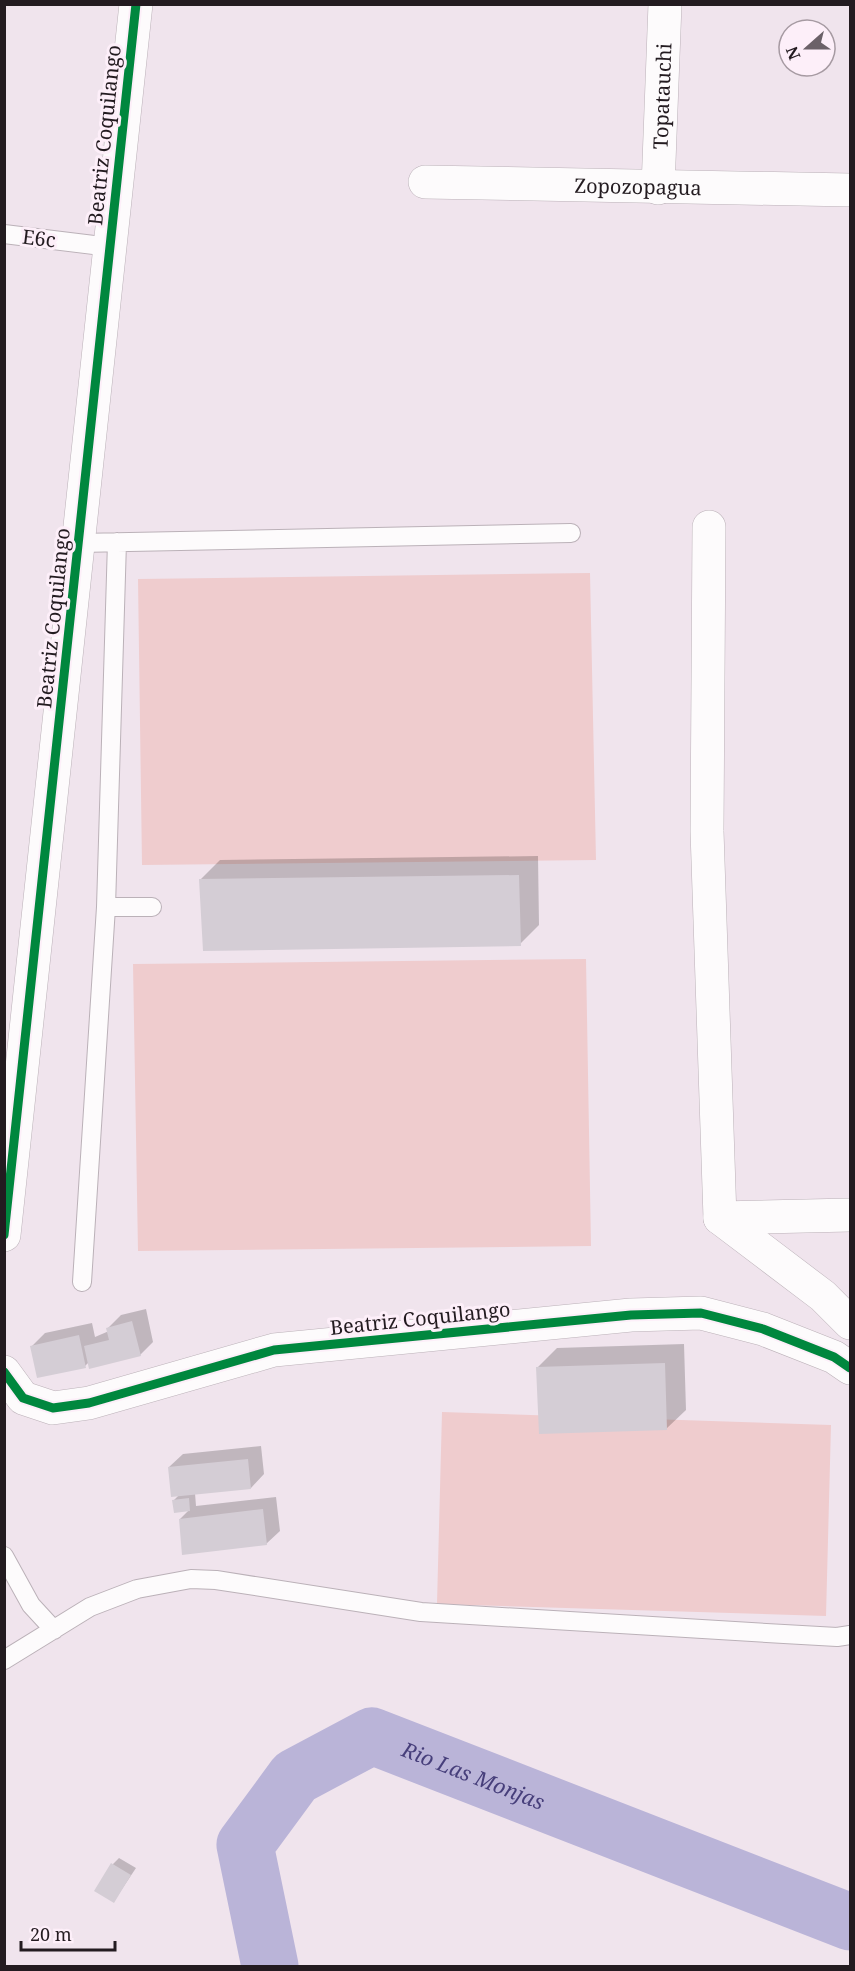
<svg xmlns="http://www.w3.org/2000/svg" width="855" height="1971" font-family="'Noto Serif',serif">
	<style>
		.green { fill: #efccce }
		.shadow { fill: #0003 }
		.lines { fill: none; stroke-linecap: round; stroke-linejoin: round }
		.river { stroke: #bab4d8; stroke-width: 57 }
		.building { fill: #d4cdd5 }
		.service-casing { stroke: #bbb1b8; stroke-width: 20 }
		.minor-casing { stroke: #bbb1b8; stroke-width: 34 }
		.service { stroke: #fdfbfc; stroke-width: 18 }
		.minor { stroke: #fdfbfc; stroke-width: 33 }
		.cycleway-casing { stroke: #fdeff9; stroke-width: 13 }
		.cycleway { stroke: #00873e; stroke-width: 9 }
		.labels { text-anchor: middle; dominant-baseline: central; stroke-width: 6; stroke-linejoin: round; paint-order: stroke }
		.street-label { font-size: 20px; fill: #231b20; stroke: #fdeff9 }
		.water-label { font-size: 21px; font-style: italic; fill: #473f7b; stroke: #fdeff9 }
	</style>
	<rect width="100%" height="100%" fill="#f0e4ed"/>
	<path class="green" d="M590,573L596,860L142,865L138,579Z
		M586,959L591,1246L138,1251L133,964Z
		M442,1412L831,1425L826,1616L437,1604Z"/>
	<path class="shadow" d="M538,856L539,925L520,944L201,879L220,860Z
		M146,1309L153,1342L140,1355L89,1362L85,1366L32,1346L45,1333L92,1323L95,1337L109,1331L108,1328L121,1315Z
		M684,1344L686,1410L666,1429L538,1367L557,1348Z
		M261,1446L264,1474L251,1488L195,1493L196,1506L276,1497L280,1531L266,1544L180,1519L189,1510L174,1500L179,1495L169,1467L183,1454Z
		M119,1858L136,1868L114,1901L113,1864Z"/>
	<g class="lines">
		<path class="river" id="s1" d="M270,1966L245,1845L295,1777L372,1736L850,1922"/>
	</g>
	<path class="building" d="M519,875L521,946L203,951L199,879Z
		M132,1321L141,1356L89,1369L84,1346L109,1340L106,1328Z
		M79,1335L86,1368L37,1378L30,1346Z
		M665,1363L667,1430L539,1434L536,1367Z
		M248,1459L251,1489L171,1497L168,1467Z
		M189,1498L190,1511L174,1513L172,1500Z
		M263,1509L267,1545L182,1555L179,1519Z
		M111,1863L131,1875L114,1903L94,1891Z"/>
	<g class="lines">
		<g class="service-casing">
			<path id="service" d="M4,234L110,247
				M117,542L106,907H152
				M79,543L571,533
				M82,1282L106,907
				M4,1556L31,1605L54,1630
				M4,1660L90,1607L137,1589L191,1579L216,1580L421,1612L784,1634L837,1637L850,1635"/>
		</g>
		<g class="minor-casing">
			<g id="minor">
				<path id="s2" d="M425,182L850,190"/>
				<path id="s3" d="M658,188L665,4"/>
				<path d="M709,527L707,831L720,1218L823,1296L850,1323"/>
				<path d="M720,1218L850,1215"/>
				<path d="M4,1235L136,4"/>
				<path d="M4,1372L23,1398L53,1408L89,1403L274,1350L631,1315L701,1313L763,1329L834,1357L850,1368"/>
			</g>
		</g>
		<use href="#service" class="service"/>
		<use href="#minor" class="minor"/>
		<g class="cycleway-casing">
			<path id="cycleway" d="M4,1235L136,4
				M4,1372L23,1398L53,1408L89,1403L274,1350L631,1315L701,1313L763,1329L834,1357L850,1368"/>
		</g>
		<use href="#cycleway" class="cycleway"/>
	</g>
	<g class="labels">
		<g class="street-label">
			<text stroke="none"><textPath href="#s3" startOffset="92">Topatauchi</textPath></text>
			<text transform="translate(104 135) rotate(-84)">Beatriz Coquilango</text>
			<text stroke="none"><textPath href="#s2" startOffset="213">Zopozopagua</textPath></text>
			<text transform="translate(39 238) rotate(7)">E6c</text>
			<text transform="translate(53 618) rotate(-84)">Beatriz Coquilango</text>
			<text transform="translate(420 1318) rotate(-6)">Beatriz Coquilango</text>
		</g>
		<g class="water-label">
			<text stroke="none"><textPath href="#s1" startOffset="404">Rio Las Monjas</textPath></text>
		</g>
	</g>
	<rect width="855" height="1971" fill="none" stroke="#231b20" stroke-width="12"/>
	<g transform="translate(807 48) rotate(249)"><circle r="28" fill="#fdeff9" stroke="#a69aa2" stroke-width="1.5"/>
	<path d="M0-4.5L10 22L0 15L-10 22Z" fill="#6b6168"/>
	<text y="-9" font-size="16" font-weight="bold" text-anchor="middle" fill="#231b20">N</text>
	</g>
	<path d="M21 1941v9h94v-9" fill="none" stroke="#231b20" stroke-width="3"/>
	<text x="30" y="1941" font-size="18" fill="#231b20" stroke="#fdeff9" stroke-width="4.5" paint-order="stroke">20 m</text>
</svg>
